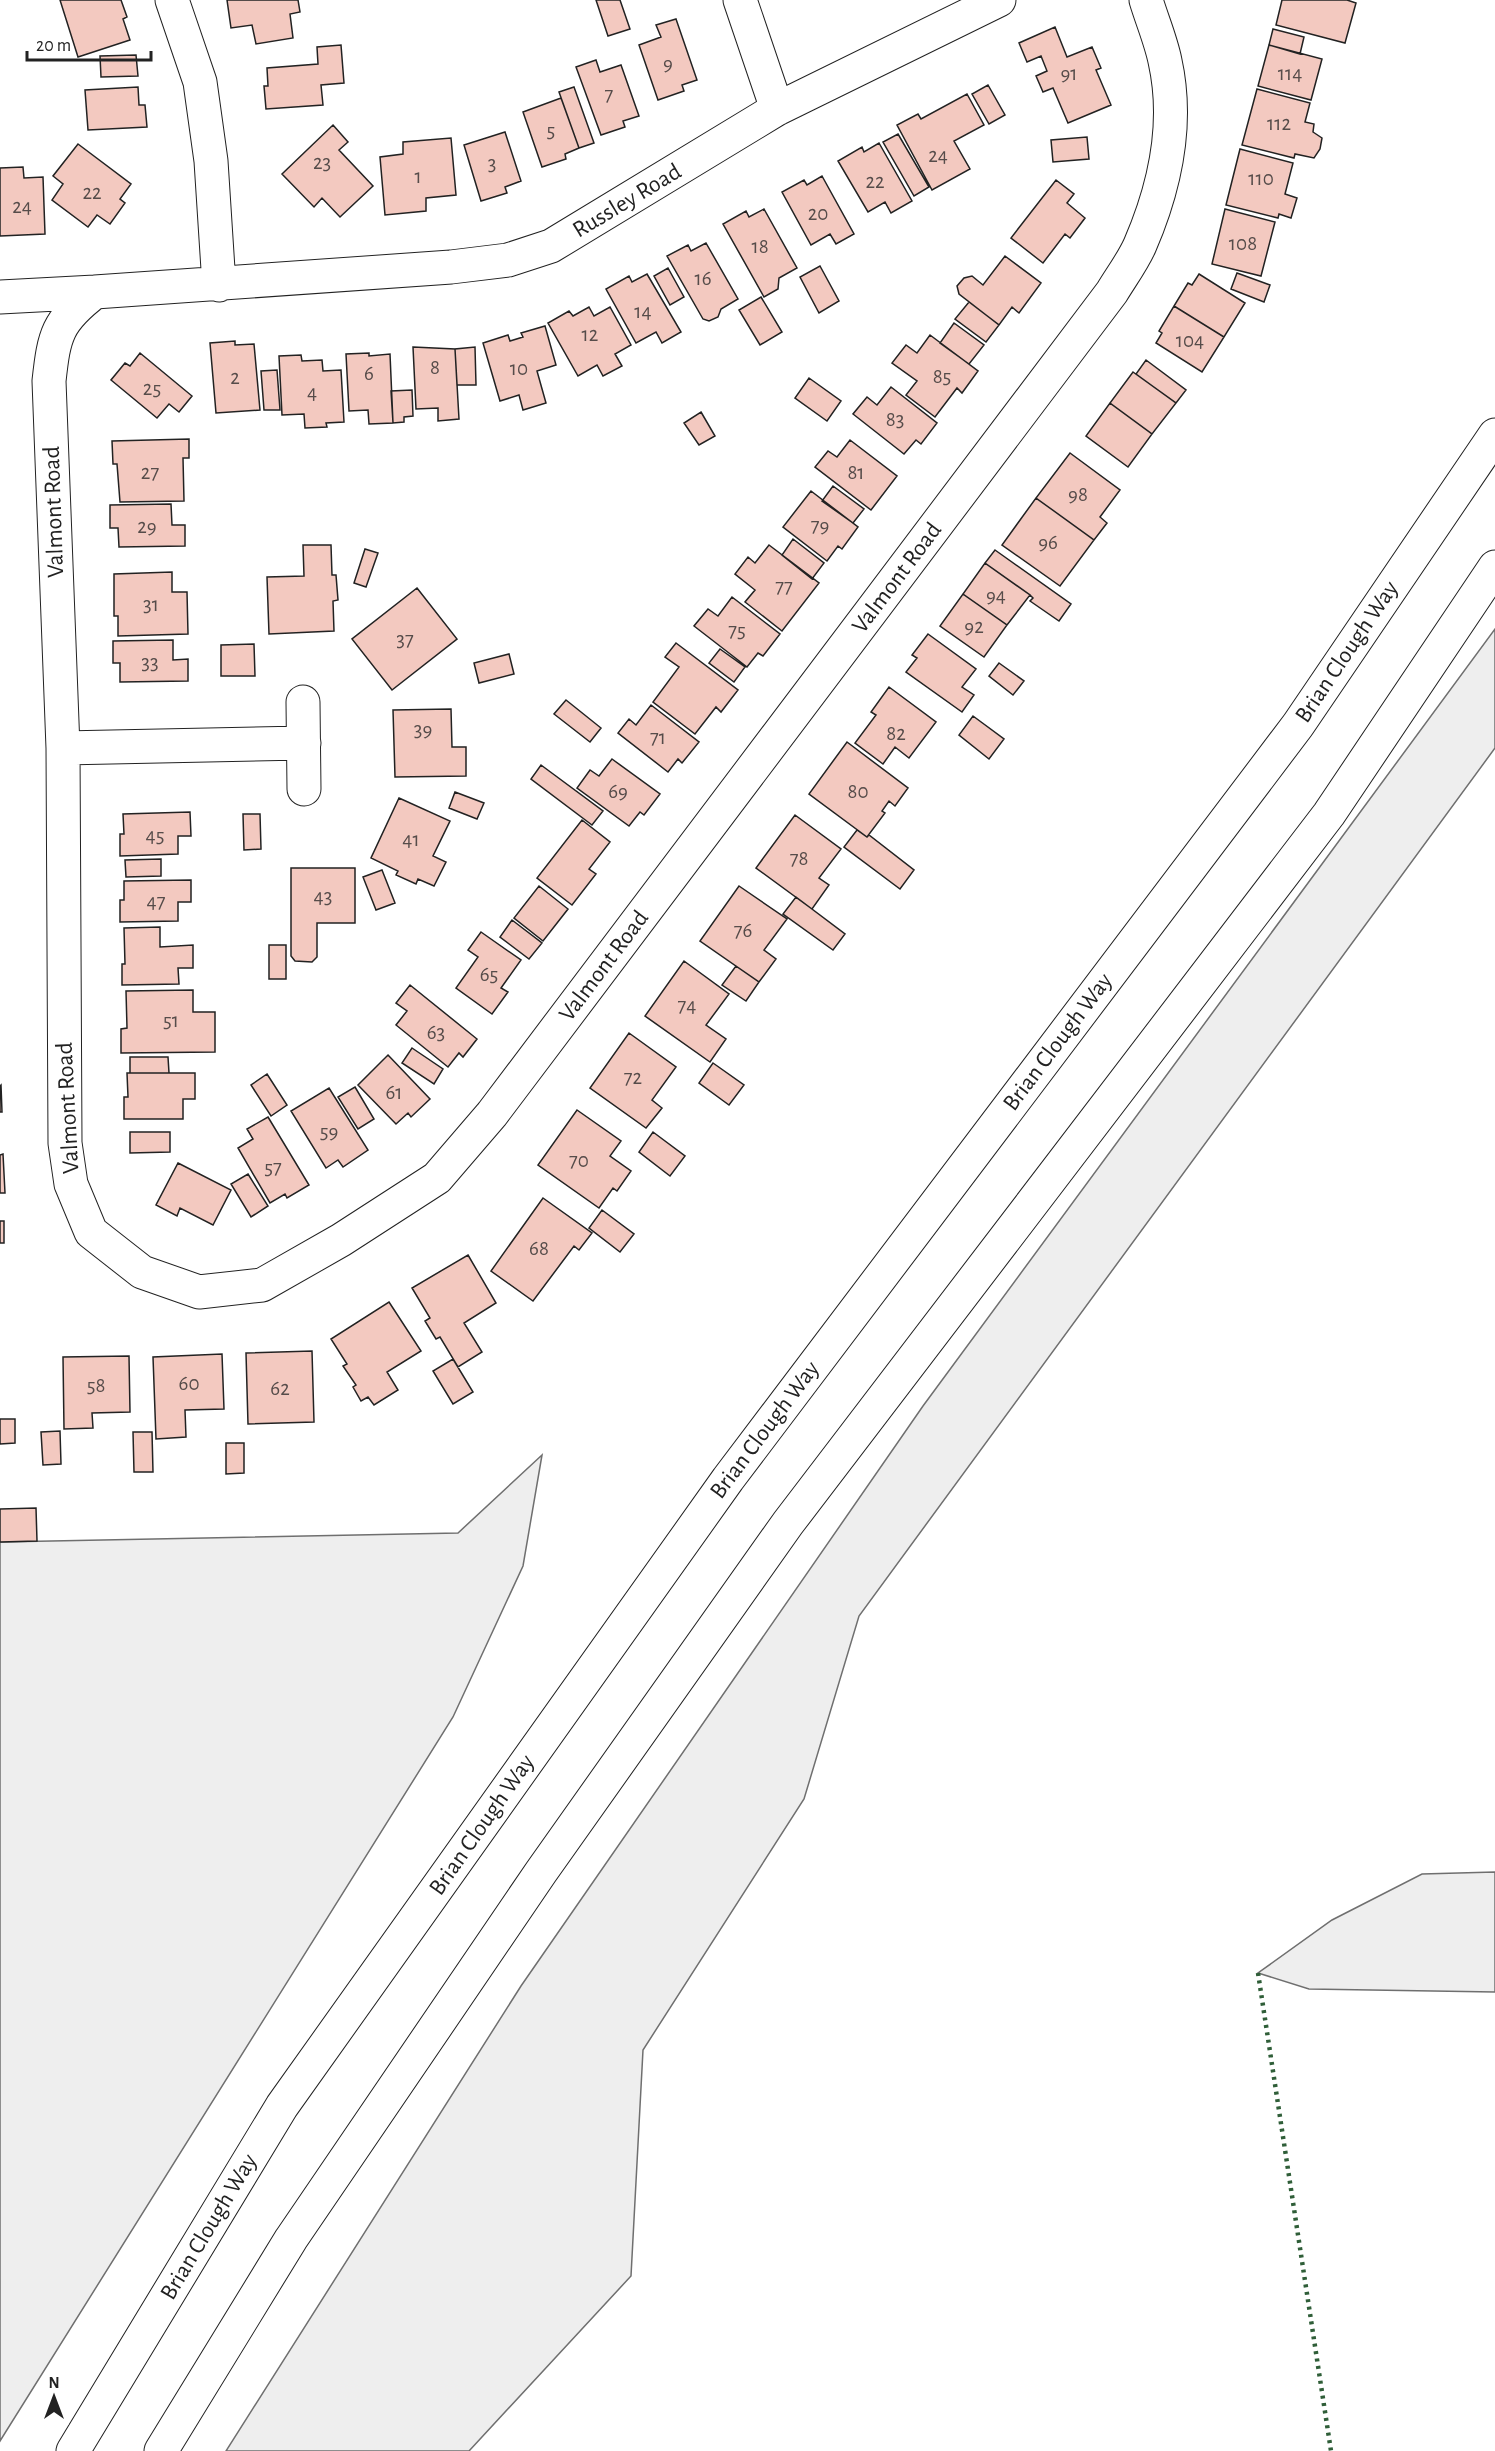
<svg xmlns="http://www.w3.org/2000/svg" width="1495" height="2451" font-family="'Alegreya Sans',sans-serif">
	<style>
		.green { fill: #eee; stroke: #6f6f6f; stroke-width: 1.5 }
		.building { fill: #f3c9c0; stroke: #222; stroke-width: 1.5 }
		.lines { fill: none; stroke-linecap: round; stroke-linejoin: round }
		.street-casing { stroke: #222; stroke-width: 35 }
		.highway-casing { stroke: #222; stroke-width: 35 }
		.street { stroke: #fff; stroke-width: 33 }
		.highway { stroke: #fff; stroke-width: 33 }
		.hedge { stroke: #2f5e38; stroke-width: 4.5; stroke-dasharray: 3 4.5; stroke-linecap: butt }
		.labels { text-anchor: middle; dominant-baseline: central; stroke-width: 4.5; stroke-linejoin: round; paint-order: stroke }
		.number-label { font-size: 21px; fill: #564c4a }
		.street-label { font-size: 24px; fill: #222; stroke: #fff }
	</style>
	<rect width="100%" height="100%" fill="#fff"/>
	<path class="green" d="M1495,629V748L859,1616L804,1799L643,2050L631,2276L469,2451H226L521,1986L923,1406Z
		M542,1455L523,1566L453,1717L0,2441V1542L458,1533Z
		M1495,1872V1992L1309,1989L1258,1973L1332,1920L1422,1874Z"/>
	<path class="building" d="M60,0H121L127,17L123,19L130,40L78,57Z
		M227,0H298L300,12L290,14L293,38L256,44L252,25L231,28Z
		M596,0H620L630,29L608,36Z
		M1282,0H1347L1356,3L1345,43L1276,25Z
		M676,19L697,80L682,85L684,91L658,100L639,45L661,37L656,25Z
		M1055,27L1067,57L1092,47L1101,68L1096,70L1111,105L1068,123L1053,88L1043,92L1036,76L1047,71L1041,56L1027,62L1019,43Z
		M1273,29L1304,37L1300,54L1269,45Z
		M341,45L344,83L321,85L323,105L266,109L264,86H268L267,68L318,64L317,47Z
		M1269,45L1322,59L1311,100L1258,86Z
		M136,55L138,76L101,77L100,56Z
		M596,60L600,72L621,65L639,116L623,121L625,127L601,135L576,67Z
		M988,85L1005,115L989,124L972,94Z
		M138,87L139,105H145L147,127L88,130L85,90Z
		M574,87L594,143L579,148L559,92Z
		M1257,89L1310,103L1305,122L1314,124L1313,132L1322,138L1320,149L1314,158L1295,154L1294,158L1242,145Z
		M967,94L984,125L954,141L970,169L932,190L897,125L918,114L921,119Z
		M561,98L579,148L565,154L566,159L542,167L523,112Z
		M333,125L348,142L339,150L373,186L340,217L322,198L314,207L282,174Z
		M505,132L521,181L505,187L507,193L481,201L464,145Z
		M898,134L929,187L914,196L883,142Z
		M1087,137L1089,159L1053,162L1051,140Z
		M451,138L456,195L426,198V211L385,215L380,157L403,154V142Z
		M879,143L912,201L891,213L885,202L868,212L838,161L862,147L864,152Z
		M78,144L131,184L120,199L125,203L110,224L97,215L88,227L52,200L63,184L53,176Z
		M1240,149L1293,163L1285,194L1297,198L1291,218L1279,214L1278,218L1226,205Z
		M23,167L24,178L43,177L45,234L0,236V168Z
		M822,176L854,234L836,244L830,234L811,245L782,192L804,180L807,185Z
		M1056,180L1074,194L1067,203L1085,218L1070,238L1065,234L1043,263L1011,238Z
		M764,209L797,268L779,278L778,289L764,297L723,224L746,211L749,217Z
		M1225,209L1275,222L1261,276L1212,264Z
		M706,243L738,299L721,309L718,317L709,321L703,319L667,256L688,245L691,251Z
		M1005,256L1041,283L1019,313L1012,307L999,325L959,294L957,286L964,278L972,276L983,285Z
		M820,266L839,301L819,313L800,277Z
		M668,268L684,297L670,305L654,276Z
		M1237,273L1270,285L1264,302L1231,289Z
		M647,274L681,332L662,343L656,332L636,343L606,289L629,276L632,282Z
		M1199,274L1245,303L1224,337L1174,306L1188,283L1192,285Z
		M761,297L782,332L760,345L739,310Z
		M969,302L999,325L986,342L955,319Z
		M1174,306L1224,337L1202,372L1156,343L1162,333L1159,331Z
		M589,307L594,316L610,307L631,345L615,354L622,366L603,376L597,365L578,376L548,323L569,311L573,316Z
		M954,323L984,345L969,364L940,343Z
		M545,326L556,365L537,371L546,403L523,410L519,395L500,401L483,343L508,335L510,341L523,337L521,333Z
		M930,335L978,371L962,393L957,388L935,417L906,395L917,381L892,363L906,345L917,353Z
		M235,341V345L254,344L260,410L216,413L210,343Z
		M413,347L455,349L459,419L438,421V408L416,409Z
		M475,347L476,385H457L455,349Z
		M140,353L192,396L179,412L169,404L157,418L111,380L125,363L130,366Z
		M369,353V356L390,354L393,423L369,424L368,410L349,411L346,354Z
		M301,355L302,361L322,360L323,371L341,370L344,422L326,423L327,427L305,428L304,414L282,415L279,356Z
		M1146,360L1186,390L1176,403L1136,374Z
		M277,370L280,410H264L261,371Z
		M1133,372L1176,403L1152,434L1110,403Z
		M809,378L841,401L827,421L795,398Z
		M891,387L937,423L921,444L916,440L904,454L853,414L867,397L877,405Z
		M412,390L413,416L404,417V422L393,423L391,391Z
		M1110,403L1152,434L1128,467L1086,436Z
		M701,412L715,436L699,445L684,423Z
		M189,439V458H183L184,501L120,502L117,464H113L112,441Z
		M850,440L897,476L871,510L815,467L828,451L837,457Z
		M1070,453L1120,490L1100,517L1107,523L1094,540L1036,498Z
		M833,486L864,509L853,523L822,501Z
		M811,491L858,527L842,549L838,546L827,561L783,527Z
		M1036,498L1094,540L1060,586L1002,545Z
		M171,504L172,525H185V546L119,547L118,528H110V505Z
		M793,539L824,563L812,579L782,555Z
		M303,545H331L332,575H336L338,600L333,601L334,631L269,634L267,577L304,576Z
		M769,545L819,583L782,631L745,602L755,590L735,574L748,557L755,563Z
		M365,549L378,553L366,587L354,583Z
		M995,550L1071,604L1059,621L1030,601L1033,598L1030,595L985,563Z
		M985,563L1030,595L1007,625L963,594Z
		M172,572V592H187L188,634L118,636V616H114V574Z
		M417,588L457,639L392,690L352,639Z
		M963,594L1007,625L984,657L940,626Z
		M732,597L780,634L763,656L758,653L747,667L694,626L708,609L718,616Z
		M928,634L976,669L962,687L974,695L962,712L906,672L917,658L912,655Z
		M173,640V660L188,659V681L120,682V663H113V641Z
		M676,643L738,690L721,712L716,707L695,734L653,702L679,667L665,657Z
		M254,644L255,676H221V645Z
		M720,649L745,667L734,682L709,663Z
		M509,654L514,674L479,683L474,663Z
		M999,663L1024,681L1013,695L989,676Z
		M889,687L936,722L909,758L895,747L883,764L855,743L876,715L871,712Z
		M566,700L601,728L590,742L554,714Z
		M651,705L699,742L682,763L678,759L668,772L618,733L629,719L636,725Z
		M451,709L452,747H466V776L395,777L393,710Z
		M973,716L1004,739L989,759L959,735Z
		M847,742L908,788L895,806L889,801L882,811L885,813L867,837L809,794Z
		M612,759L660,794L644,815L640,812L629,826L577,788L590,770L599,776Z
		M541,765L603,811L592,825L531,779Z
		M455,792L484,803L477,819L449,808Z
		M399,798L450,821L433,856L446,862L434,886L418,879L416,884L396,875L398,871L371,858Z
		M190,812L191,836H178V854L120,856V834H124L123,814Z
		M243,814H260L261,849L244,850Z
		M795,815L841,849L819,878L829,885L812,909L756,868Z
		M582,820L610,842L589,869L596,874L572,905L537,878Z
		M857,830L867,837L869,835L914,870L900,889L844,847Z
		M161,859V876L126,877L125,860Z
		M291,868H355V923H317V957L312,962L295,961L291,956Z
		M382,870L395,903L376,910L363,877Z
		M191,880V902H178V921L120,922V900H124V881Z
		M539,886L568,909L543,941L514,918Z
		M739,886L787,919L764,950L776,959L759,982L700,941Z
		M796,897L845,934L833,950L783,914Z
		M512,920L542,943L529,959L500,937Z
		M160,927V947L193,945V968H178L179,984L122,985V964H125L124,928Z
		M481,932L521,960L501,988L508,992L492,1014L456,988L478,957L468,950Z
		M269,945H286V979H269Z
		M684,961L729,994L706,1025L726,1039L710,1062L645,1016Z
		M736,966L759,982L746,1001L722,985Z
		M410,985L477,1039L463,1057L459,1053L448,1067L396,1025L407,1011L396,1003Z
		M193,990V1012H215V1052L121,1053V1029L127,1028L126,991Z
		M629,1033L676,1067L652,1100L662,1108L646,1128L590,1088Z
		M412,1048L443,1069L434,1084L402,1063Z
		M388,1055L430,1099L411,1117L408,1113L396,1124L358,1085Z
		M130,1057H168L169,1073H130Z
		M713,1063L744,1085L729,1105L699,1083Z
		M127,1073H195V1099H183V1119H124V1097H128Z
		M267,1074L287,1105L271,1116L251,1085Z
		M1,1085L2,1112H0V1086Z
		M355,1087L374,1119L358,1129L338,1097Z
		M329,1088L368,1150L343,1167L338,1160L326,1168L291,1111Z
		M577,1110L621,1141L610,1156L631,1171L617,1191L613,1188L599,1208L538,1165Z
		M268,1117L309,1185L287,1198L285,1194L270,1203L238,1148L253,1139L247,1129Z
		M130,1132H170V1152L130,1153Z
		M653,1132L685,1156L670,1176L639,1152Z
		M3,1154L5,1193H0V1155Z
		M178,1163L231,1190L213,1225L180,1208L177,1216L156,1205Z
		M248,1174L268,1206L251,1217L231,1184Z
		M543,1198L592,1233L579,1250L574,1246L533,1301L491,1271Z
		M602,1210L634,1234L620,1252L589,1228Z
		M0,1221H4V1243H0Z
		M468,1255L496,1303L464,1323L482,1352L458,1367L440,1337L436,1339L425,1321L430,1318L412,1288Z
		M389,1302L421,1351L387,1372L398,1390L374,1405L368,1397L361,1401L353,1387L356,1385L343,1366L347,1364L331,1339Z
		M312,1351L314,1422L248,1424L246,1353Z
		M222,1354L224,1409L185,1410L186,1437L156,1439L153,1357Z
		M129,1356L130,1412L92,1413L93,1428L64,1429L63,1357Z
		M453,1359L473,1392L453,1404L433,1371Z
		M0,1419H15V1443L0,1444Z
		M60,1431L61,1464L43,1465L41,1432Z
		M133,1432H152L153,1472H134Z
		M226,1443H244V1473L226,1474Z
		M36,1508L37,1541L0,1542V1509Z"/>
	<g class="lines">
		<g class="street-casing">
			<path id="street" d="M172,0L200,82L211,161L219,285
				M740,0L777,109
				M999,0L777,109L551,246L508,260L451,267L95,292C57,321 54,335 49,381L63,748L65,1143L71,1184L91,1232L142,1272L199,1292L262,1285L341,1240L437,1178L492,1114L1112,292C1121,277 1133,261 1140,245C1165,187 1179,124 1165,61C1161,41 1152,20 1146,0
				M0,297L95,292
				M303,702L304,789
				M63,748L304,743"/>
		</g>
		<g class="highway-casing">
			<path id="highway" d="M73,2451L282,2106L728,1479L1298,725L1495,435
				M161,2451L291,2239L541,1872L788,1523L1329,814L1495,567"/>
		</g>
		<use href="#street" class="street"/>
		<use href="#highway" class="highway"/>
		<path class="hedge" d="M1258,1973L1331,2451"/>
	</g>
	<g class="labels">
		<g class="number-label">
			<text x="668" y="63">9</text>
			<text x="1069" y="73">91</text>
			<text x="1290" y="73">114</text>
			<text x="609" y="94">7</text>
			<text x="1279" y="123">112</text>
			<text x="551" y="130">5</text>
			<text x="938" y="155">24</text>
			<text x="322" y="162">23</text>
			<text x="492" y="163">3</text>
			<text x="418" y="176">1</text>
			<text x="1261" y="178">110</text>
			<text x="875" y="181">22</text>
			<text x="92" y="192">22</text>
			<text x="22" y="206">24</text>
			<text x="818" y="213">20</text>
			<text x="1243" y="243">108</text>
			<text x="760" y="246">18</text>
			<text x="703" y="278">16</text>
			<text x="643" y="311">14</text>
			<text x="590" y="334">12</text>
			<text x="1190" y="340">104</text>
			<text x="435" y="367">8</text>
			<text x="519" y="368">10</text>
			<text x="369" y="373">6</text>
			<text x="942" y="376">85</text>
			<text x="235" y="377">2</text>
			<text x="152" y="388">25</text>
			<text x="312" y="392">4</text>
			<text x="895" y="419">83</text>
			<text x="150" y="472">27</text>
			<text x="856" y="472">81</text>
			<text x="1078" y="494">98</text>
			<text x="820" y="525">79</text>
			<text x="147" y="526">29</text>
			<text x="1048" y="542">96</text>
			<text x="784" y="586">77</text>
			<text x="996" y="595">94</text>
			<text x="151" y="604">31</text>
			<text x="974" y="626">92</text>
			<text x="737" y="630">75</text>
			<text x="405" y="639">37</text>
			<text x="150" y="662">33</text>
			<text x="423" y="729">39</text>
			<text x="896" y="733">82</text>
			<text x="658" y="737">71</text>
			<text x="618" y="791">69</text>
			<text x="858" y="791">80</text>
			<text x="155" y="835">45</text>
			<text x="411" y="839">41</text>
			<text x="799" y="858">78</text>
			<text x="323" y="896">43</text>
			<text x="156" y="901">47</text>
			<text x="743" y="930">76</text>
			<text x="489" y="974">65</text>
			<text x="687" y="1005">74</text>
			<text x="171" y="1020">51</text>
			<text x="436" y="1032">63</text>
			<text x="633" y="1077">72</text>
			<text x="394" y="1092">61</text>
			<text x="329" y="1131">59</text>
			<text x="579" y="1160">70</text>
			<text x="273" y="1167">57</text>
			<text x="539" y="1248">68</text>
			<text x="189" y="1383">60</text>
			<text x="96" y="1385">58</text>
			<text x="280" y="1388">62</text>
		</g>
		<g class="street-label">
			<text transform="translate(627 201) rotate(-31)">Russley Road</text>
			<text transform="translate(54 512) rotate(-92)">Valmont Road</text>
			<text transform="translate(897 578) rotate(-53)">Valmont Road</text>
			<text transform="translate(1347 652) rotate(-56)">Brian Clough Way</text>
			<text transform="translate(604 966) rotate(-53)">Valmont Road</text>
			<text transform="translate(1058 1042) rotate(-53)">Brian Clough Way</text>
			<text transform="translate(68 1108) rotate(-93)">Valmont Road</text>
			<text transform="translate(765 1430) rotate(-53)">Brian Clough Way</text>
			<text transform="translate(482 1825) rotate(-55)">Brian Clough Way</text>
			<text transform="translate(209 2227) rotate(-59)">Brian Clough Way</text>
		</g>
	</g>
	<g transform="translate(54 2397)" stroke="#ffffff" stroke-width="4.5" paint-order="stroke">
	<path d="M0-4.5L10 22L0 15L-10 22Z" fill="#222222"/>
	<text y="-9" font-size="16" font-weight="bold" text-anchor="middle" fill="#222222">N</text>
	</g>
	<path d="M27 51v9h124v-9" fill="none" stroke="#222222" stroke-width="3"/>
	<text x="36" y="51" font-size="18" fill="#222222" stroke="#ffffff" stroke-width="4.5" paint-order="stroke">20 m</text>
</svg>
